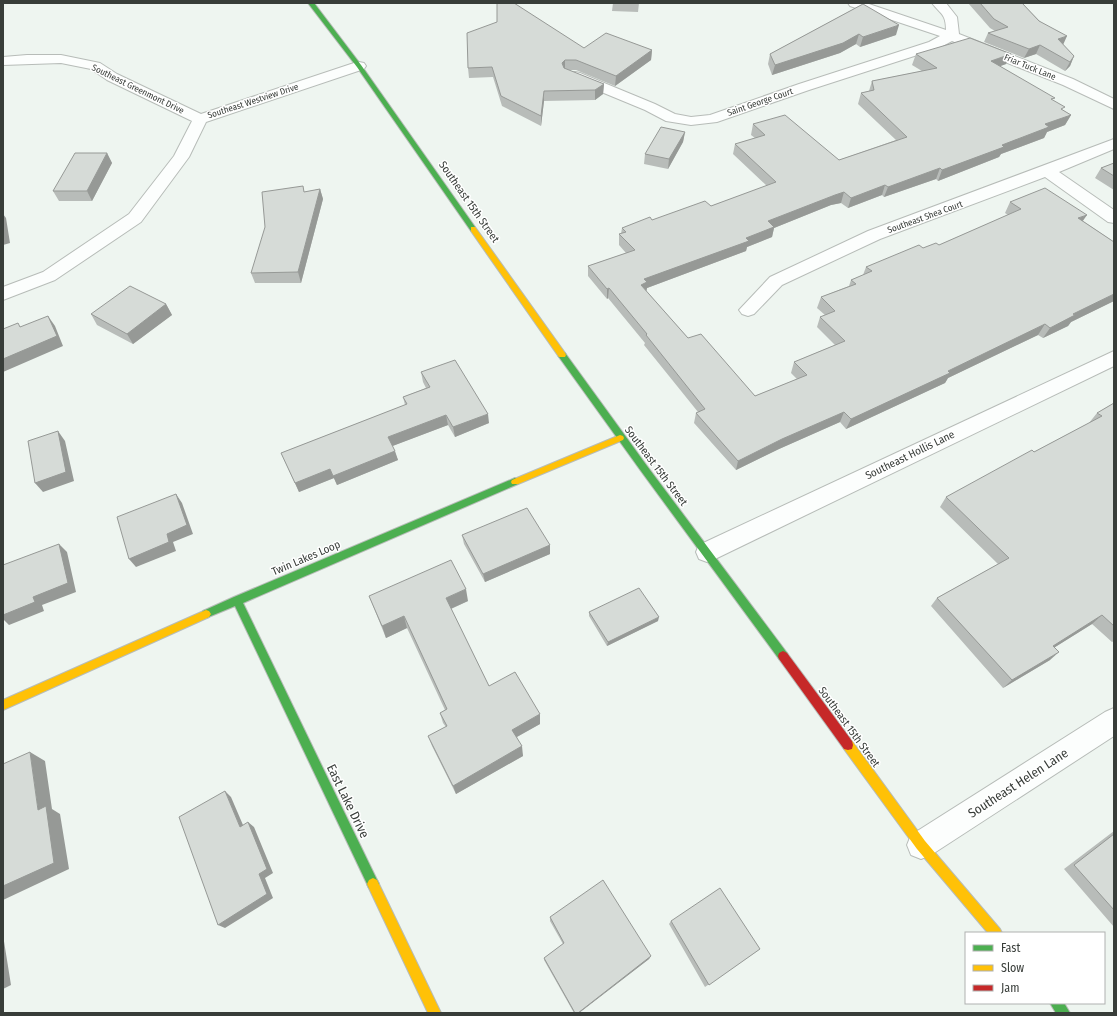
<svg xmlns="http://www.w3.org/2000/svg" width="1117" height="1016" font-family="'Fira Sans Condensed',sans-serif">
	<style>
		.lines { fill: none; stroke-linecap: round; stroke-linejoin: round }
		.street-casing { stroke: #b7bcb8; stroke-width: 2 }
		.fast-casing { stroke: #b7bcb8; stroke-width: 2 }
		.slow-casing { stroke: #b7bcb8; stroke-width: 2 }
		.jam-casing { stroke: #b7bcb8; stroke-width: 2 }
		.street { fill: #fcfefd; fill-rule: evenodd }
		.fast { fill: #4caf50; fill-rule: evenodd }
		.slow { fill: #ffc107; fill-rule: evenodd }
		.jam { fill: #c62828; fill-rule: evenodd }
		.wall { fill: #b8bcb9 }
		.shaded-wall { fill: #969996 }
		.building { fill: #d6dbd7; stroke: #969996 }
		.labels { text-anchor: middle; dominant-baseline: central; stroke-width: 3; stroke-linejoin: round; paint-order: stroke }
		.far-street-label { font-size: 9px; fill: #383d39; stroke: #fff }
		.street-label { font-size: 11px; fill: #383d39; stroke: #fff }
		.near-street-label { font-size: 13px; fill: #383d39; stroke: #fff }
	</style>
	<rect width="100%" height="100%" fill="#eef5f0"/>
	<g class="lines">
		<g class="street-casing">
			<path id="street" d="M848,3H866L946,30C946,13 940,14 932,3H946L957,17L959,34L1073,79L1114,99V109L1063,85L952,41L939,48L809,90L717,122L691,125L666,121L645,110L570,79L568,76L570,73L575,72L580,73L655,104L675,114L691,117L710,115L799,84L929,42L940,36L850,6Z
				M27,55H61L100,63L117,74L201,114L354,63L359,62L364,63L366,66L364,69L206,122L189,157L141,222L55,280L3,300V287L43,272L129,214L174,156L192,121L107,80L91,69L61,63L3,65V57Z
				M1114,139V149L1059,172L1114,210V223L1108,222L1045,177L880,239L782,285L754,314L748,316L742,314L739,310L770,277L868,231Z
				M1114,351V366L715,559L707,562L699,559L696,552L699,545Z
				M1114,708V736L931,855L921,859L911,855L907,845L911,835L1105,712Z"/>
		</g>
		<g class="fast-casing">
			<path id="fast" d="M308,3H314L361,65L475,227V231H471L357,67Z
				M562,352L565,353L647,466L787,653L788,656L787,659L783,661L779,659L641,471L559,357L558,355L559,353Z
				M515,478L518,480L519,482L518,484L243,603L377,880L379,884L377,888L373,890L369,888L235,606L206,618L203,617L201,614L203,611L234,597Z
				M1050,1003H1064L1070,1013H1056Z"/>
		</g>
		<g class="slow-casing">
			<path id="slow" d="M471,227H475L565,353L566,355L565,357H559L471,231Z
				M620,435L623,436L624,438L623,440L518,484H512L511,482L512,480Z
				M206,610L209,611L211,614L209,617L3,710V700Z
				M848,740L852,741L925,841L1000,929L1002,933H988L917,849L844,749L843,745L844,741Z
				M373,878L377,880L441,1013H428L367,884L369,880Z"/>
		</g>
		<g class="jam-casing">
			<path id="jam" d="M783,651L787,653L852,741L853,745L852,749L848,750L844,749L779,659L778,656L779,653Z"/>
		</g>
		<use href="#street" class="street"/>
		<use href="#fast" class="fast"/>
		<use href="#slow" class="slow"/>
		<use href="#jam" class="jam"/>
	</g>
	<path class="wall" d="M613,3H639L638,12L612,11Z
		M968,3H1022L1074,56L1070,66L1065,71L1036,54L1024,58L984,42L988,33L995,31L990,28Z
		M863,4L896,35L860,47L856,44L840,53L772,75L768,64L770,54Z
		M584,48L652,50L651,60L615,86L576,70H567L604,84L603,94L595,100L544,101L541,126L502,106L493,77L469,78L468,68Z
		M916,54L1006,64L1000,66L1053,101L1063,110L1071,115L1065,125L1047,132L1044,138L1001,154L999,157L938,181L936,179L884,197L882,195L848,208L841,203L831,205L774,228L772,237L747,247L746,251L647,288L646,291L688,338L755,396L797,379L791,373L794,362L835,345L817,327L820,317L825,315L817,308L821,297L849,286L851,280L863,275L866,267L923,248L939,245L1008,215L1005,213L1010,202L1083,221L1114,242V301L1071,322L1068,326L1043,338L1038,335L948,378L945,383L846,429L840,422L779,449L736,470L694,423L696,413L698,412L644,345L645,343L608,298L607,299L588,276V266L626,253L619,245V234H621L622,228L652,220L711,206L767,186L733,154L735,144L755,138L751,135L753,124L839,160L896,140L858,104L861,93L869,91L872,81L922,71L912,65Z
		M685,132L683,142L668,169L644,164L645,154Z
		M107,153L112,163L92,201H59L53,191Z
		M1114,163V190L1095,178L1101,168Z
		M303,186L304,192L320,189L323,199L301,283H255L251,273Z
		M166,304L172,315L133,344L97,325L91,314Z
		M421,372L489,423L455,437L448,425L392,446L398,460L337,485L334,478L299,492L281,453L405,405L403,397L426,388L423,382Z
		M1114,403V641L1112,642L1092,624L1055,647L1050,660L1003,688L931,606L937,598L998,564L940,507L946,497L1034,452L1089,423L1097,413Z
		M462,535L550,545V554L485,582L464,544Z
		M369,596L468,601L451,609L489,686L540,724L517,737L523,756L456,794L432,746L428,736L446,727L443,723L440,713L445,710L407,628L386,638Z
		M589,612L658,621L607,646L589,616Z
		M1114,831V927L1064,869Z
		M550,917L651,956L649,959L579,1013H574L544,960V958L563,944L550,921Z
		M671,921L760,949L705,987L669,924Z"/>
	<path class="shaded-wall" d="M899,25L896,35L860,47L863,37Z
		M859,34L856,44L840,53L772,75L775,65Z
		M1067,36L1063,45L1058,39Z
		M1040,45L1036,54L1024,58L1029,49Z
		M652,50L651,60L615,86L616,76Z
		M1011,54L1006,64L987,71L991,61Z
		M1074,56L1070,66L1065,71L1070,62Z
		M565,60V70L562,63Z
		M604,84L603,94L595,100V90Z
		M544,91V101L541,126V116Z
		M1071,115L1065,125L1047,132L1044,138L1001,154L999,157L938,181L942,170L1002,145L1045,124Z
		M685,132L683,142L668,169L669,159Z
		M107,153L112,163L92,201L87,191Z
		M940,168L936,179L884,197L888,187Z
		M885,185L882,195L848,208L851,198Z
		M320,189L323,199L301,283L298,272Z
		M844,192L841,203L831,205L774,228L772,237L747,247L746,251L647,288L646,293L641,285L644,279L746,238L768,221L835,195Z
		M3,214L6,218L10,243L3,245Z
		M1087,215L1080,225L1078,218Z
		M609,288L608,298L607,299V289Z
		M1114,294V301L1071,322L1068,326L1043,338L1050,328L1073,314Z
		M166,304L172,315L133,344L127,334Z
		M48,316L55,326L63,346L3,372V359Z
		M1045,324L1038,335L948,378L945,383L846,429L851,419L948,371Z
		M844,412L840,422L779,449L736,470L738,461L782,439Z
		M488,414L489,423L455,437L453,427Z
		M446,415L448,425L390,447L388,437Z
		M58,431L65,441L74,481L43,492L35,483Z
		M395,451L398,460L337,485L333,476Z
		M330,469L334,478L299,492L295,483Z
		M176,494L182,503L193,534L173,542L176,551L136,567L129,559L167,534Z
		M59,544L67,552L76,592L42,605L44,611L9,625L3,619V611L33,597Z
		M550,545V554L485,582L483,574Z
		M466,589L468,601L448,610L446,598Z
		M1102,615L1092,624L1044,654L1053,646Z
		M404,616L407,628L386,638L382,626Z
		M659,617L658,621L607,646L608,642Z
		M1059,652L1050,660L1003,688L1012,680Z
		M540,714V724L513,739L512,730Z
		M522,746L523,756L456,794L453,786Z
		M30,752L45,761L52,809L60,814L69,869L3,900V886L38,810Z
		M225,791L231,797L246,832L240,827Z
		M248,822L254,827L273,873L265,878L273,898L225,928L218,925L259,874Z
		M3,935L11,985L3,989Z
		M651,956L649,959L579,1013H578Z"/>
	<path class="building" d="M497,3H514L584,48L606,33L652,50L616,76L576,60H565L562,63L564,68L604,84L595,90L544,91L541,116L501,96L492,67L468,68L467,33L497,22Z
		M980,3H1022L1039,21L1067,36L1058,39L1074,56L1070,62L1040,45L1029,49L988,33L1008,27L994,19Z
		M863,4L899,25L863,37L859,34L843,43L775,65L770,54Z
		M970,38L1011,54L991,61L1055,98L1051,99L1065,107L1061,109L1071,115L1045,124L1049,127L1002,145L1004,147L942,170L940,168L888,187L885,185L851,198L844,192L835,195L768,221L774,227L746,238L749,241L644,279L647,282L641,285L688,338L701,334L755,396L807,375L794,362L845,341L820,317L835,311L821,297L856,284L851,280L872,271L866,267L919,245L923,248L936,243L939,245L1021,209L1010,202L1045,188L1087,215L1078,218L1114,242V294L1073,314L1075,315L1050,328L1045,324L948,371L950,373L851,419L844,412L782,439L738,461L696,413L705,409L646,335L647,334L609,288L607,289L588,266L635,250L619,234L626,232L622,228L650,217L652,220L705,201L711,206L776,182L735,144L765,135L753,124L785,115L839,160L907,137L861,93L874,90L872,81L937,68L916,54Z
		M661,127L685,132L669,159L645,154Z
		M75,153H107L87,191H53Z
		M1114,163V176L1101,168Z
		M303,186L304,192L320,189L298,272L251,273L265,227L262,192Z
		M130,286L166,304L127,334L91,314Z
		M48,316L57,336L3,359V329L18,323L20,327Z
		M455,360L488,414L453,427L446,415L388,437L395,451L333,476L330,469L295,483L281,453L407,404L403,397L430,387L421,372Z
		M1114,403V626L1102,615L1053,646L1059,652L1012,680L937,598L1009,558L946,497L1032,450L1034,452L1102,416L1097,413Z
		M58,431L66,472L35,483L28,441Z
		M176,494L187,525L167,534L169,542L129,559L117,517Z
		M527,508L550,545L483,574L462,535Z
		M59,544L68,583L33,597L35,602L3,615V565Z
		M451,560L466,589L446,598L489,686L515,672L540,714L512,730L522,746L453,786L428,736L447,726L440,713L447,709L404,616L382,626L369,596Z
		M639,588L659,617L608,642L589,612Z
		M30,752L38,810L46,806L54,863L3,886V764Z
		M225,791L240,827L248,822L267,869L259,874L267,894L218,925L179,817Z
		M1114,834V910L1074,865Z
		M603,880L651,956L578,1013H575L544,958L564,943L550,917Z
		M720,888L760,949L709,985L671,921Z"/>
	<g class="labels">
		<g class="far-street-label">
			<text transform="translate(1030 67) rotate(22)">Friar Tuck Lane</text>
			<text transform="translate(138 89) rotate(26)">Southeast Greenmont Drive</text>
			<text transform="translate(253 101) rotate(-18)">Southeast Westview Drive</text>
			<text transform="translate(760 102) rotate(-19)">Saint George Court</text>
			<text transform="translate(925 217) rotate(-20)">Southeast Shea Court</text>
		</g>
		<g class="street-label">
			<text transform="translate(469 202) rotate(55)">Southeast 15th Street</text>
			<text transform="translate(910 455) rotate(-26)">Southeast Hollis Lane</text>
			<text transform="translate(656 466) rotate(53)">Southeast 15th Street</text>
			<text transform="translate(306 558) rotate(-23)">Twin Lakes Loop</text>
			<text transform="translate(849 727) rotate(54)">Southeast 15th Street</text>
		</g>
		<g class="near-street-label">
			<text transform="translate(1018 783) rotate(-33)">Southeast Helen Lane</text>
			<text transform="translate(348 801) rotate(64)">East Lake Drive</text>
		</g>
	</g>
	<rect width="1117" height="1016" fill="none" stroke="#383d39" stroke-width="8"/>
	<rect x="965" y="932" width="140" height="72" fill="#ffffff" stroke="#afb1b0"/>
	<rect x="973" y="945" width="20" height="6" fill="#4caf50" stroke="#afb1b0"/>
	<text x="1001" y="952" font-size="12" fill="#383d39">Fast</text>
	<rect x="973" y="965" width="20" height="6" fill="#ffc107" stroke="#afb1b0"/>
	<text x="1001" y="972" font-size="12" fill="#383d39">Slow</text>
	<rect x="973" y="985" width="20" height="6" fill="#c62828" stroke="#afb1b0"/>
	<text x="1001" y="992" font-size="12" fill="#383d39">Jam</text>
</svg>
